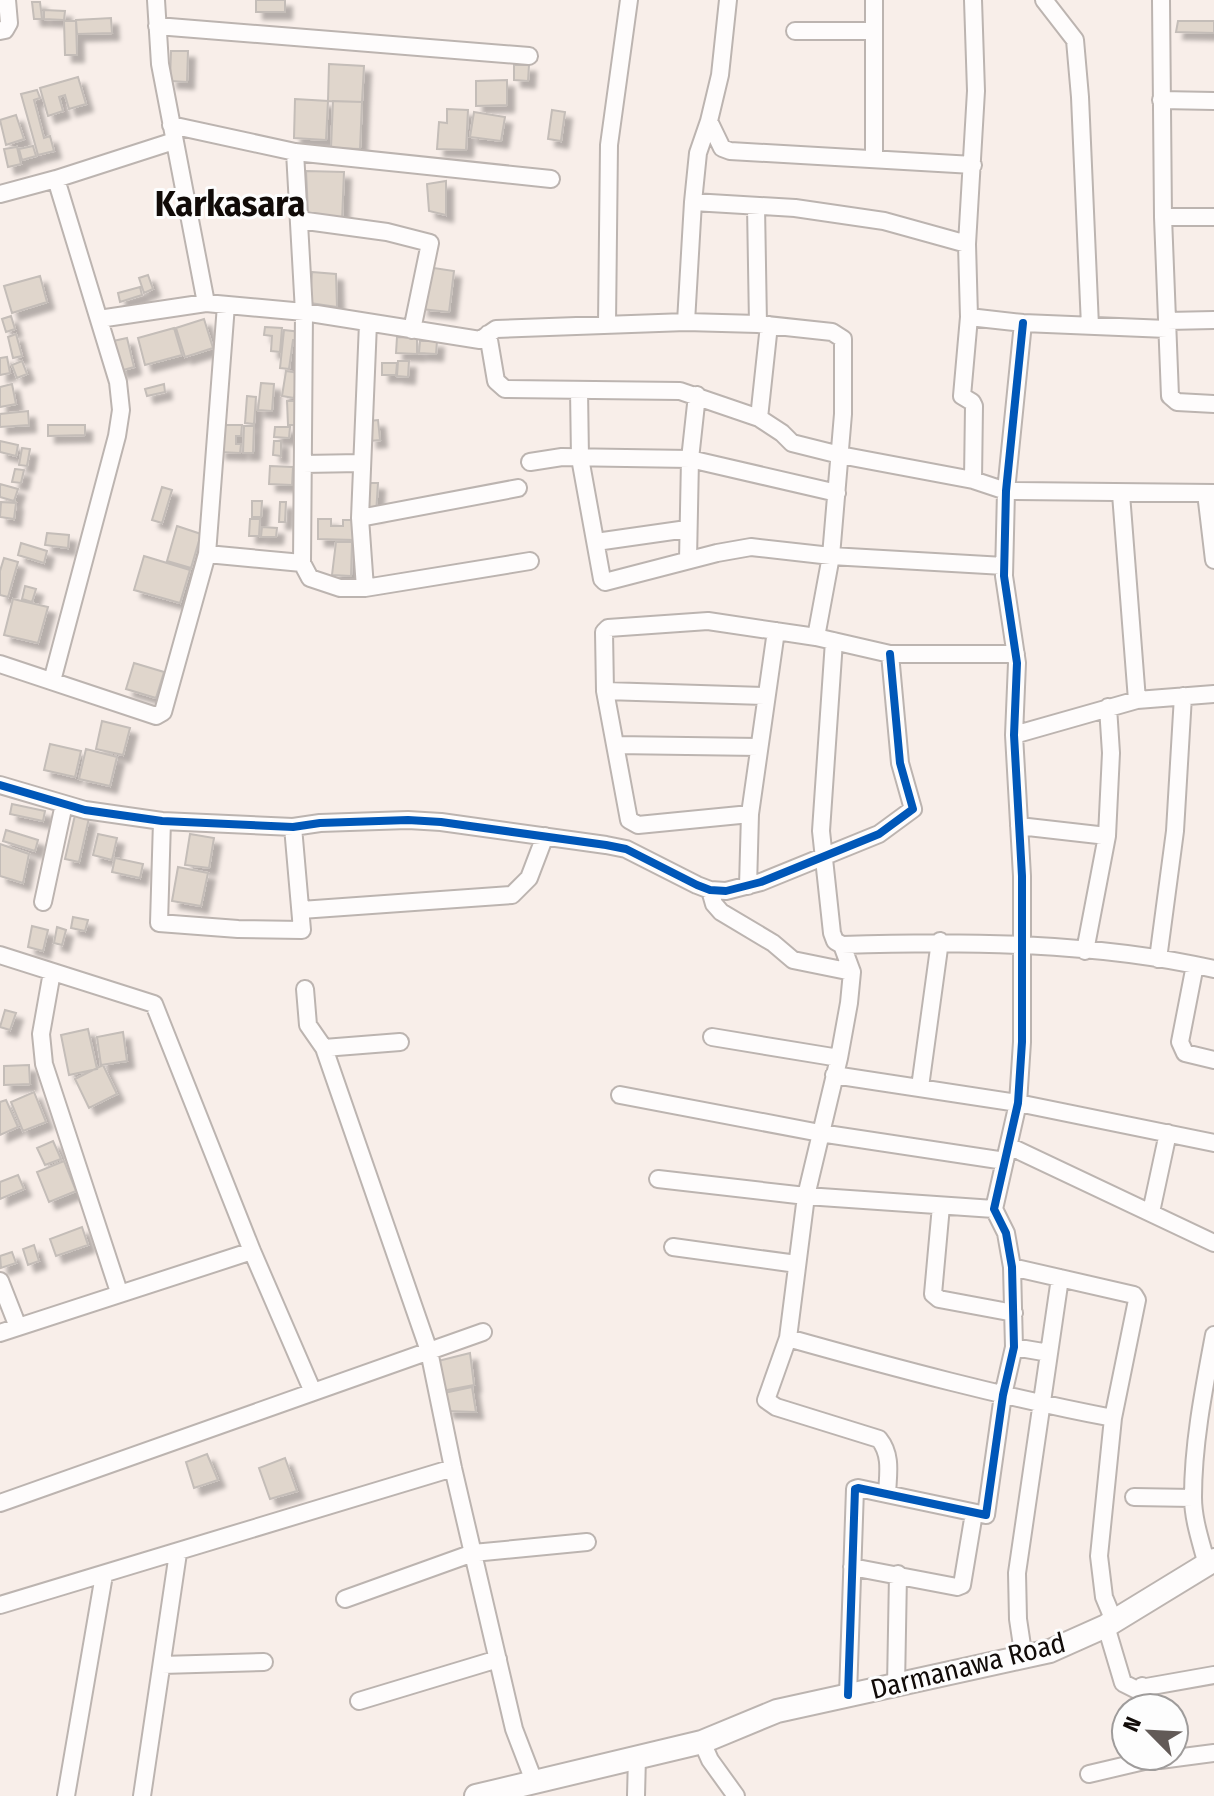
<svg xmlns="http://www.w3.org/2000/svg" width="1214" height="1796" font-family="'Fira Sans Condensed',sans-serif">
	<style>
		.building { fill: #e0d6cc; stroke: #c4bdb8; stroke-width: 2; filter: url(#shadow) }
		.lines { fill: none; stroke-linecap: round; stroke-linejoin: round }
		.minor-casing { stroke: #bcb4b0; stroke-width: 20 }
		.tertiary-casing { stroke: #bcb4b0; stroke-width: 26 }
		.minor { stroke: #fefcfc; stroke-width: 16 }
		.tertiary { stroke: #fefcfc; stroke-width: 22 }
		.cycleway-casing { stroke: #fdfdfd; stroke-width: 13 }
		.cycleway { stroke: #0057b8; stroke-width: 8 }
		.labels { text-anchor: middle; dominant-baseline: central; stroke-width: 6; stroke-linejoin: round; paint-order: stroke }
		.street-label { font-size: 28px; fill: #110b08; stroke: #fdfdfd }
		.district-label { font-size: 36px; font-weight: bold; fill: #110b08; stroke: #fdfdfd }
	</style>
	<defs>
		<filter id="shadow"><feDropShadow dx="7" dy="7" stdDeviation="2" flood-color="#0004"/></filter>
	</defs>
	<rect width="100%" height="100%" fill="#f8eee9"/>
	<path class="building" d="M256,0H285V12H256Z
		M32,2H40L42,19H34Z
		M44,10L65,11L64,20L44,19Z
		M111,18L112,33L77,34L76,20Z
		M64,21H76L77,55H65Z
		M1178,21H1214V33L1176,32Z
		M171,51H188L187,82L170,81Z
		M329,64L364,66L362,102L328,101Z
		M514,65H529L528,81L514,80Z
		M78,77L86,104L69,109L65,95L59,97L63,111L48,116L40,88Z
		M507,80V105L476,106V81Z
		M37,90L40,98L34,100L44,138L50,136L54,151L38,155L21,94Z
		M295,99L328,101L326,140L294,138Z
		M333,101L362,102L360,149L331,148Z
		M447,109L468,110L466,150L437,149L439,122L447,123Z
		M552,110L565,112L561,141L548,139Z
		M474,112L505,117L501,141L470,137Z
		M16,115L24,139L6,145L0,120Z
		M33,146L36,156L22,160L19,149Z
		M17,147L21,164L8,167L4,149Z
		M306,171L344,172L342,221L308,212Z
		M446,181V215L429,211L427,184Z
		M427,267L454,271L449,312L421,309Z
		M312,272L336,274L337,307L310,303Z
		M148,275L153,289L144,293L139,278Z
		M40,276L47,302L12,313L4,286Z
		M140,287L142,295L120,302L118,293Z
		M11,316L15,329L6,332L2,319Z
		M204,319L213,348L185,357L176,328Z
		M265,327L282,328L280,352L271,351L272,336L264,335Z
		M174,328L182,355L145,365L138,338Z
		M284,330L301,332L300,340H293L289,369L280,368Z
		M16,334L22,356L13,358L8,337Z
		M397,337L417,338V354L396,353Z
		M127,338L134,367L120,371L113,341Z
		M420,341H437L436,354L419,353Z
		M7,357L10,373L0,375V358Z
		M22,361L27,374L17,378L12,365Z
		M398,361H409L408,377L397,376Z
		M382,363H397L396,375H382Z
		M286,371L299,373L294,398L282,396Z
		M261,383L274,384L272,411L258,410Z
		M12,384L16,404L0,407V387Z
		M164,384L165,392L147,396L145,389Z
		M247,396L256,397L254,424L245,423Z
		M287,401H296V425H288Z
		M28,411L29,425L0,427V414Z
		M378,420L380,440L370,441L369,421Z
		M48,425H85V435L48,436Z
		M220,425H242L241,436H236V444H241L240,453L219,452Z
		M244,426H254L253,453H243Z
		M275,427H290L289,438L274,437Z
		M0,441L18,445L16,456L0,452Z
		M274,441H281V456L273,455Z
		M22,448L30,449L27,466L19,465Z
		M270,466L293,467L292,485L269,484Z
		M15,469L24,470L21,483L12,482Z
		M363,483H378L376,514L361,513Z
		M0,484L18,489L14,501L0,497Z
		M162,487L172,490L162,523L152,520Z
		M252,501H262L261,517H252Z
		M1,502L16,503L14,519L0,517Z
		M280,502H286L285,522H279Z
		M250,519H260L259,536H249Z
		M318,519H331V526H343V520H356L355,540L318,539Z
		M177,526L201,534L191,568L167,561Z
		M262,527L277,528L276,537H261Z
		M47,533L69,535L68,548L45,545Z
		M336,542H352L351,576L332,575Z
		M21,543L47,551L44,563L18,555Z
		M144,556L190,570L180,603L134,590Z
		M4,558L18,562L8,597L0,595V571Z
		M25,586L36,589L32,602L22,599Z
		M13,599L48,607L38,643L4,635Z
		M134,663L164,672L156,698L126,689Z
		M102,721L130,728L123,755L96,749Z
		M50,744L81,751L75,777L44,770Z
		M86,749L117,757L110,786L79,779Z
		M12,804L45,811L43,821L10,814Z
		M75,815L89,818L79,862L65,859Z
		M6,830L38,840L35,851L3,841Z
		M98,834L117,838L112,860L93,855Z
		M190,834L214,838L209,868L185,865Z
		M0,844L29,854L23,883L0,876Z
		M115,858L143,864L140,878L112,872Z
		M178,867L208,873L201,906L172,901Z
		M73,917L88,920L85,931L71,928Z
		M32,926L48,930L43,951L28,947Z
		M57,927L66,930L62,945L54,943Z
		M5,1010L16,1013L10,1030L0,1027Z
		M88,1029L97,1069L69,1075L61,1035Z
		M123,1032L127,1061L101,1065L97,1037Z
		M29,1065L30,1084L4,1085V1066Z
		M103,1065L117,1094L89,1108L75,1079Z
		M34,1092L46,1122L23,1131L11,1102Z
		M6,1100L18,1127L0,1135V1102Z
		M53,1141L61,1159L45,1165L37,1148Z
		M64,1161L76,1191L49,1202L37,1172Z
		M18,1175L24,1189L0,1199V1182Z
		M82,1227L88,1245L56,1256L50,1239Z
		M34,1245L39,1261L28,1265L23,1249Z
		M12,1252L16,1263L1,1268L0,1256Z
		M470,1353L474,1385L442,1391L434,1362Z
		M472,1387L476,1412L447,1411L444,1393Z
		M207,1454L218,1480L194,1488L186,1462Z
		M285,1458L297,1491L270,1499L259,1468Z"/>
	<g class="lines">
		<g class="minor-casing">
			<path id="minor" d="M156,0L160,64L206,303
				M973,0L976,91L967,244L969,317L962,396L972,402L974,406L973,480
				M1044,0L1075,40L1080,97L1090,326
				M1161,0L1163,217L1170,396L1177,402L1214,404
				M157,26L529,56
				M0,31L5,30L9,23L7,0
				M795,31H873
				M1161,100L1214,101
				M709,121L722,148L730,151L973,165
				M171,125L295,152L551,179
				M295,152L304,312L302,563L310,578L340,588H365L530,561
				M874,159V0
				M0,194L56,179L174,141
				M693,202L795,208L884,221L967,244
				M756,206L758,324
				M1163,217H1214
				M299,220L387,232L430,243L412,330
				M969,317L1023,323L1167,329
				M99,319L206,303L304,312L480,340L496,329L686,322L758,324L832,332L843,339V414L831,556L816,637
				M1167,321L1214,320
				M686,322L693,202L698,153L709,121L720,75L728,0
				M607,324L609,145L629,0
				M488,334L496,381L505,389L680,391L759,418L782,433L792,443L840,455L973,480L1006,491L1214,493
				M579,390L580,458L602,579L605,582L717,553L751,547L831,556L1004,566
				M759,418L769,325
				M530,462L562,457L690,459L837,493
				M303,464L361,463
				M1206,493L1214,560
				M1121,494L1137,700
				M360,518L518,488
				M596,542L687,529
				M207,554L302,563
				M688,560L690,459L697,395
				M365,588L360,518L368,323
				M834,641L821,831L832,933L835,941L842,945L852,972L849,1003L839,1058L806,1196L788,1338L766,1400L776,1407L879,1439C892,1455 888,1474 887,1494
				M0,664L156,716L163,712L207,554L226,305
				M52,681L117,436L121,410L118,382L56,179
				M605,691L766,696
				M1014,735L1137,700L1214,694
				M615,745L759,747
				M0,785L85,810L162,821L293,827L320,823L408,820L441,822L606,845L626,849L697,885L710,890L726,891L761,882L879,834L913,809L900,763L890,654
				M750,814L638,825L629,820L605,691L604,632L608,628L708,621L816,637L890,654H1016
				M162,821L159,923L238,929L302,930L293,827
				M1019,826L1107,836
				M748,886L750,814L776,631
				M710,890L714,904L721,912L773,943L793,960L852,972
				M43,902L64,804
				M301,910L512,895L529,878L545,836
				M842,945C963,941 1095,942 1214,969
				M1085,951L1107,836L1111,753L1108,707
				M0,955L154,1004L252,1251L313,1392
				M1158,959L1175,831L1183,696
				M1195,965L1180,1042L1185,1053L1214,1060
				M52,972L41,1034L44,1064L119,1292
				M305,989L308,1025L324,1048L429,1351L453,1468L514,1729L534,1781
				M712,1037L839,1058
				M324,1048L400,1042
				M834,1075L1018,1103L1214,1143
				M920,1087L940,941
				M620,1095L820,1133L1005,1161
				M1009,1146L1214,1243
				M658,1179L806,1196L994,1209
				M941,1206L933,1294L939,1299L1014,1313
				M1151,1212L1168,1133
				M673,1247L797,1264
				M1012,1267L1134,1295L1137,1300L1113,1418L1099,1556L1104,1597L1114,1621
				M0,1281L18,1327
				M0,1333L252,1251
				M788,1338C895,1368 1003,1397 1113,1418
				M1014,1347L1049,1353
				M1134,1497L1193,1498
				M0,1503L483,1332
				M1207,1565C1201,1542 1193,1520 1193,1497C1193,1443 1204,1388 1214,1335
				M852,1567L957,1587L962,1585L974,1513
				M345,1599L473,1553L587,1542
				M0,1605L453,1468
				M1106,1626L1123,1683L1135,1689L1214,1675
				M1024,1659L1018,1619L1017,1573L1060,1278
				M162,1665L264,1662
				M896,1686L898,1574
				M1142,1686L1146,1708
				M848,1695L855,1489L858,1488L986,1515L1003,1395L1014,1347L1012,1267L1006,1233L994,1209L1018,1103L1022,1042V876L1014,735L1017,663L1004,576L1006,491L1023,323
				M359,1701L498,1659
				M702,1742L710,1760L736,1796
				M1156,1756L1160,1760L1214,1753
				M1089,1774L1157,1758
				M66,1796L104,1575
				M142,1796L178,1553
				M636,1796L637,1756"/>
		</g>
		<g class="tertiary-casing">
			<path id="tertiary" d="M476,1796L702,1742L777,1711L1050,1651L1106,1626L1214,1560"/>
		</g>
		<use href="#minor" class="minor"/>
		<use href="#tertiary" class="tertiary"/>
		<g class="cycleway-casing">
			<path id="cycleway" d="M0,785L85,810L162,821L293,827L320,823L408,820L441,822L606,845L626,849L697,885L710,890L726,891L761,882L879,834L913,809L900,763L890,654
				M848,1695L855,1489L858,1488L986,1515L1003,1395L1014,1347L1012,1267L1006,1233L994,1209L1018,1103L1022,1042V876L1014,735L1017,663L1004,576L1006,491L1023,323"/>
		</g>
		<use href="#cycleway" class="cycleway"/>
	</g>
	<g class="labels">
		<g class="street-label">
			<text transform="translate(968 1666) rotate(-14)">Darmanawa Road</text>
		</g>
		<g class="district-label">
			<text x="230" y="204">Karkasara</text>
		</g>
	</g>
	<g transform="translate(1150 1732) rotate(294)"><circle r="38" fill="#fdfdfd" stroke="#9f9c9b" stroke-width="2"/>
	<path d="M0-6L14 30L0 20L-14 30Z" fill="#625a57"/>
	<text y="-12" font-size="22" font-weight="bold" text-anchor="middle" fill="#110b08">N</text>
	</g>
</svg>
